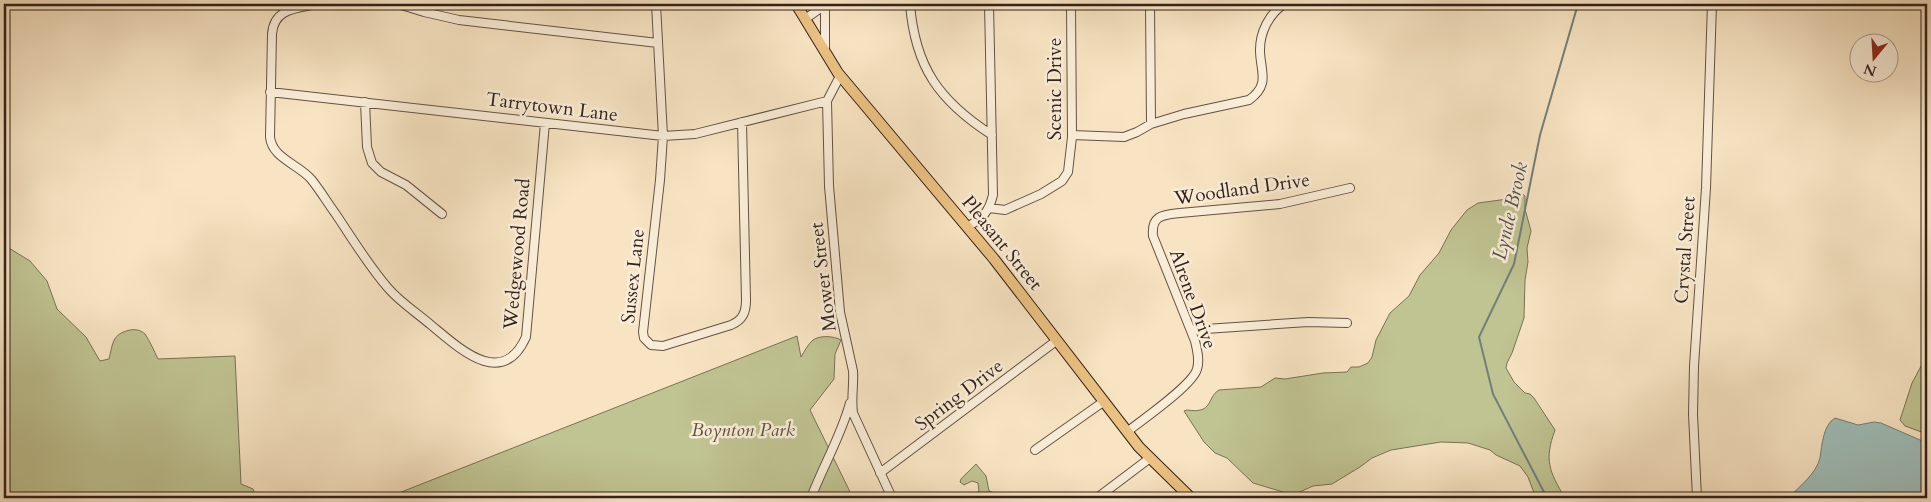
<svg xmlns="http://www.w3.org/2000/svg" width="1931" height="502" font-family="Cardo,serif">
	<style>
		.green { fill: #c0c392; stroke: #787256 }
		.water { fill: #9fbeb9; stroke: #737f7a }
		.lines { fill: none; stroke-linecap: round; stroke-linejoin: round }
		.stream { stroke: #737f7a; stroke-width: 2 }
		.minor-casing { stroke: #635245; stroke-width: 10 }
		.major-casing { stroke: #31211b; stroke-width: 12 }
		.minor { stroke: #faedd8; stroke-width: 8 }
		.major { stroke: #ecc282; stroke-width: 10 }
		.labels { text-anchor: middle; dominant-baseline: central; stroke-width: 5; stroke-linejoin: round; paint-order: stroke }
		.street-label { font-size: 19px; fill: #31211b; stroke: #faedd8 }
		.park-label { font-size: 19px; font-style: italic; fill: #5c523f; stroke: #faedd8 }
		.water-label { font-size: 20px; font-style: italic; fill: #52504a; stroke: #faedd8 }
	</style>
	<rect width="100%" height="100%" fill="#f8e4c3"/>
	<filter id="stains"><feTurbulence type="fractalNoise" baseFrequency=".004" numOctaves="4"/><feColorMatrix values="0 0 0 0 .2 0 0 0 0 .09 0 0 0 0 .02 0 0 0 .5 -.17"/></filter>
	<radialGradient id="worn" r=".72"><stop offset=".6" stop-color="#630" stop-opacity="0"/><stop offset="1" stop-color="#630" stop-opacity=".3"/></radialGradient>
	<path class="green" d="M1521,193L1525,196V209L1531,231L1527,248L1528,262L1525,280L1524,318L1512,353L1507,363L1506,368L1514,382L1525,393L1530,394L1534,398L1555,430C1544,460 1549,471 1565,498H1536L1528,477L1520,466L1496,455L1490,450L1468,443L1441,442L1391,450L1372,458L1360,467L1332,484L1313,486L1293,495L1253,483L1227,458L1215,453L1204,442L1184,411L1187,410C1214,414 1206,398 1219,390L1261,387L1275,378L1285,379L1323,373L1347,372L1351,367H1359L1368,363L1372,357L1376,340L1390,313L1409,296L1420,275L1439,253L1451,230L1467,210L1478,203L1515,198Z
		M4,245L30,261L47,281L57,309L86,337L100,361L109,359C113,343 112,334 130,330C135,329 141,330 145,334C150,341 154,351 158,359L235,356L241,484L253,489L257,498H4Z
		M797,336L801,357C804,352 808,344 813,340C820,335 834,336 841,340L835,354L834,379L810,410L853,498H386Z
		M1927,355V434L1905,426L1900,420L1912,383Z
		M976,464L986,476L989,491L1008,498H970L979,491L978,483L972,481L964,485L960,482L961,479Z"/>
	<path class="water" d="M1835,418L1858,425L1874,422L1881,423L1927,443V498H1788C1799,487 1816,474 1820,458C1822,445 1823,425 1835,418Z"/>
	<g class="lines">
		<path class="stream" d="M1547,498L1493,394L1479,337L1514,264L1540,135L1578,4"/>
		<g class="minor-casing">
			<path id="minor" d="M317,4C296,9 274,8 272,34L270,137C272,158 298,164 311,179C320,190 327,202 335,213C352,238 368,265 388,288C400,302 417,313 431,325C459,348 502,390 526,337L545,123
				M398,4L424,12L459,20L658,43
				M656,4L663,136L660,180L643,332L644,338L651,345L663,346L731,325C743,320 746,312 746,300L742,122
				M910,4C915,67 939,101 992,135
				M1150,4L1151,124
				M805,19L818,10L824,4
				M825,50V4
				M840,76L827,101L829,186L840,312L853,371C854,385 851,398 853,413L892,498
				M270,92L663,136L695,134L827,101
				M365,102L367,147L372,163L381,172L406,185L442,214
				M1072,135L1124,137L1137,132L1151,124L1184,114L1249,100C1271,84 1260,71 1260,50C1260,32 1269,14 1284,4
				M989,208L1005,210L1041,194L1062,181L1068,172L1072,137L1071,4
				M968,226C983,219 989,211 993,195L989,4
				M1191,330L1308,322L1347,323
				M1127,432C1142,420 1193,385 1197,369C1200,360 1197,350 1195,341L1153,236C1151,215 1163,215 1180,213L1280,204L1350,188
				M1035,450L1103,402
				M880,473L1056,341
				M811,498C823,466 841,436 850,403
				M1097,498L1150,458
				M1697,498L1693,414L1694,366L1706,188L1712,4"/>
		</g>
		<g class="major-casing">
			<path id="major" d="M796,4L838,73L994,259L1139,447L1191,498"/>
		</g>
		<use href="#minor" class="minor"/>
		<use href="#major" class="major"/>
	</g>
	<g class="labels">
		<g class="street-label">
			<text transform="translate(1055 89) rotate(-90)">Scenic Drive</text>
			<text transform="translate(552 107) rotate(7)">Tarrytown Lane</text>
			<text transform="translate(1242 189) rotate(-8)">Woodland Drive</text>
			<text transform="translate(1002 243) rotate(51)">Pleasant Street</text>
			<text transform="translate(1685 250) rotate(-86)">Crystal Street</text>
			<text transform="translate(517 254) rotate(-85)">Wedgewood Road</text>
			<text transform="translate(633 276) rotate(-84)">Sussex Lane</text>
			<text transform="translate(823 277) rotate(-97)">Mower Street</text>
			<text transform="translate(1193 299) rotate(70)">Alrene Drive</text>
			<text transform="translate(959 395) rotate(-37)">Spring Drive</text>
		</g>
		<g class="park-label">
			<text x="743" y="430">Boynton Park</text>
		</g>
		<g class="water-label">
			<text transform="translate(1510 211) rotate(-77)">Lynde Brook</text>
		</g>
	</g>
	<rect width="1931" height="502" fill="none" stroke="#f8e4c3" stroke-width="20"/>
	<rect x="5" y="5" width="1921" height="492" fill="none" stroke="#31211b" stroke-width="2.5"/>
	<rect x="10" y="10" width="1911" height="482" fill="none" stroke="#31211b"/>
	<g transform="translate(1874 58) rotate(198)"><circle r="24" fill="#faedd8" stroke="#aa9b8c"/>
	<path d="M0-4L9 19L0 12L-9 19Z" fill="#8f2418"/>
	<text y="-8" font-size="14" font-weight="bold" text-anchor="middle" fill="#31211b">N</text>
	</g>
	<rect width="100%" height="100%" filter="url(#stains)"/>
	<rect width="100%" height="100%" fill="url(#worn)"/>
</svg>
